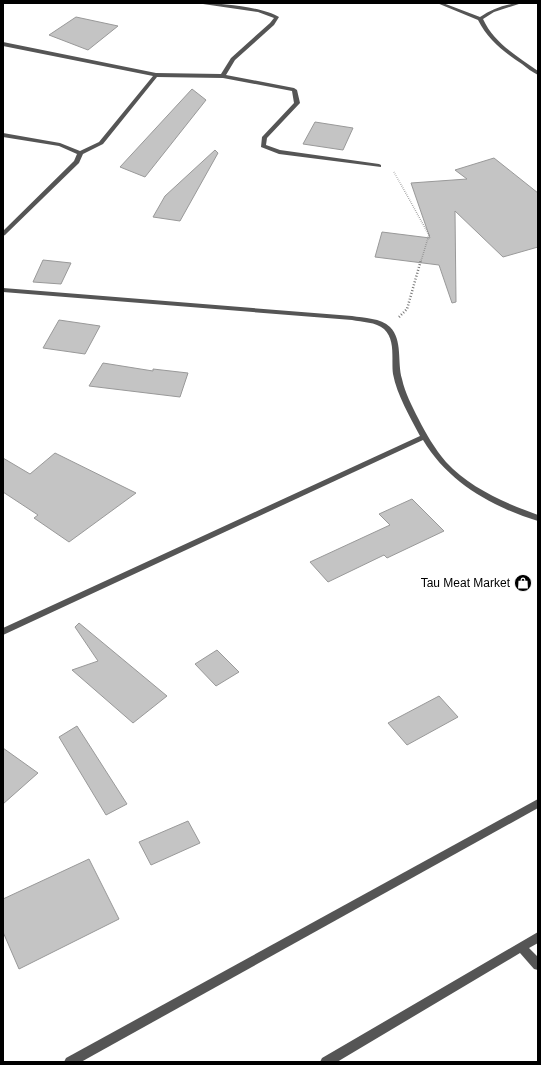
<svg xmlns="http://www.w3.org/2000/svg" width="541" height="1065" font-family="Arial,sans-serif">
	<style>
		.building { fill: #c4c4c4; stroke: #999 }
		.lines { fill: none; stroke-linecap: round; stroke-linejoin: round }
		.path-far1 { stroke: #777; stroke-width: 1.5; stroke-dasharray: 0.5 1.5; stroke-linecap: butt }
		.path { stroke: #777; stroke-width: 2.5; stroke-dasharray: 1 2; stroke-linecap: butt }
		.minor { fill: #555; fill-rule: evenodd }
		.tertiary { fill: #555; fill-rule: evenodd }
		.labels { text-anchor: middle; dominant-baseline: central; stroke-width: 3; stroke-linejoin: round; paint-order: stroke }
		.poi-label { font-size: 12px; fill: #000; stroke: #fff; text-anchor: end }
	</style>
	<rect width="100%" height="100%" fill="#fff"/>
	<path class="building" d="M76,17L118,26L88,50L49,35Z
		M192,89L206,100L145,177L120,167Z
		M315,122L353,128L343,150L303,144Z
		M215,150L218,153L180,221L153,217L165,196Z
		M494,158L538,193V247L503,257L455,211L456,302L452,303L439,265L375,257L382,232L430,238L411,183L467,179L455,170Z
		M43,260L71,263L61,284L33,282Z
		M59,320L100,326L85,354L43,348Z
		M103,363L153,371V369L188,373L180,397L89,386Z
		M55,453L136,493L69,542L34,518L38,515L3,492V458L30,474Z
		M412,499L444,531L387,558L384,555L328,582L310,562L390,525L379,514Z
		M79,623L167,696L133,723L72,670L98,661L75,627Z
		M217,650L239,672L216,686L195,664Z
		M439,696L458,717L407,745L388,723Z
		M77,726L127,804L106,815L59,737Z
		M3,748L38,773L3,804Z
		M188,821L200,843L151,865L139,842Z
		M89,859L119,919L19,969L3,932V899Z"/>
	<g class="lines">
		<path class="path-far1" d="M394,172L429,235L421,261"/>
		<path class="path" d="M399,317L407,309L421,260"/>
		<path class="minor" d="M201,3C220,3 263,7 279,17L274,25L235,60L226,75L294,88L297,90L300,103L267,138L266,145L280,150L379,164L381,165V167L279,154L261,147L262,137L294,103L292,91L223,78L157,77L103,144L83,154L79,163L5,235L3,236V231L74,161L77,154L59,146L3,137V133L60,143L80,151L99,142L153,76L3,46V42L156,73L221,74L231,58L270,23L274,18L258,12L203,4Z
			M437,3H443L480,17C492,9 507,3 522,3L494,12L483,19C494,43 517,56 538,71V75C532,72 527,68 522,64C504,52 488,40 478,20Z
			M3,288L352,316C364,318 381,318 390,327C403,340 397,362 402,379C405,393 412,406 418,418C426,434 435,449 446,462C470,488 505,503 538,515V521C492,507 448,482 423,440L3,635V628L420,436C410,417 397,395 393,374C391,360 396,340 384,329C376,322 362,322 352,320L3,292Z
			M538,932V943L529,948L538,957V970L534,969L520,953L337,1062H320L322,1058Z"/>
		<path class="tertiary" d="M538,799V808L81,1062H64L66,1058Z"/>
	</g>
	<defs>
		<g id="shop-disc" transform="scale(0.9)"><circle r="9.5" fill="#000" stroke="#fff"/><path d="M-5-2.5h2.3a2.7 3.5 0 0 1 5.4 0H5L5.5 6h-11ZM-1.5-2.5h3a1.5 2.3 0 0 0-3 0Z" fill="#fff"/></g>
	</defs>
	<g fill-rule="evenodd">
		<use href="#shop-disc" x="523" y="583"/>
	</g>
	<g class="labels">
		<g class="poi-label">
			<text x="510" y="583">Tau Meat Market</text>
		</g>
	</g>
	<rect width="541" height="1065" fill="none" stroke="#000000" stroke-width="8"/>
</svg>
